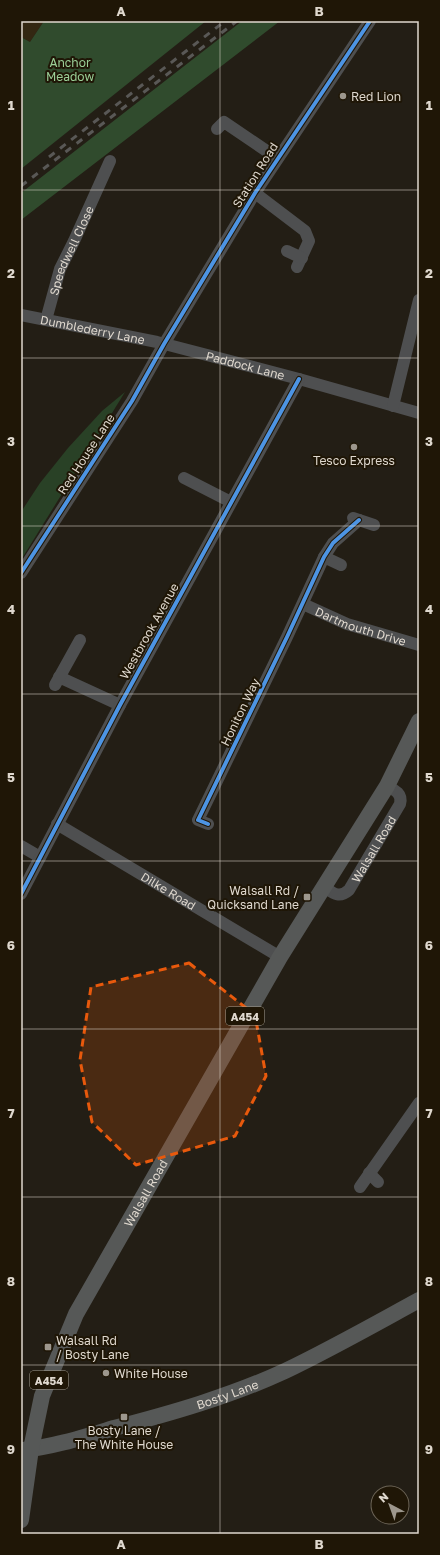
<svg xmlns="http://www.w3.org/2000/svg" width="440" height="1555" font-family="'Golos Text',sans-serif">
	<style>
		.built { fill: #332712 }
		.green { fill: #294126 }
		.forest { fill: #304b2d }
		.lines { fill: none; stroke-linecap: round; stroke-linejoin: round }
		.minor { stroke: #4e4f50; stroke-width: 12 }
		.major { stroke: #565857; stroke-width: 16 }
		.rail { stroke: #595856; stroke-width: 3; stroke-dasharray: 7 7; stroke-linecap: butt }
		.cycleway-casing { stroke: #1f1606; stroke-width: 6 }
		.cycleway { stroke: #4d94e3; stroke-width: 4 }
		.marked { fill: #e8590c; fill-opacity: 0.2; stroke: #e8590c; stroke-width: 3; stroke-dasharray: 8 5; stroke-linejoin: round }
		.grid { fill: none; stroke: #dfd8ce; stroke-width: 1; stroke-opacity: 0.55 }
		.poi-dot { fill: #9d978d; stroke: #1f1606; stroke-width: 1.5 }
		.labels { text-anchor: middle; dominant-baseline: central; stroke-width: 4; stroke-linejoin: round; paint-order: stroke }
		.shield { fill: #1f1606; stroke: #a59e92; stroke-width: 1 }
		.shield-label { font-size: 11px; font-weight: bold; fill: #dfd8ce }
		.park-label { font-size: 12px; fill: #9acf97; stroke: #1f1606 }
		.poi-label { font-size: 12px; fill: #dfd8ce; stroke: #1f1606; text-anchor: start }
		.street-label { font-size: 12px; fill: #dfd8ce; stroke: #1f1606 }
		.neatline { fill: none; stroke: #dfd8ce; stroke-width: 1.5 }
		.grid-label { font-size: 13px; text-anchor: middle; font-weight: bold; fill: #dfd8ce }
	</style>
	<rect width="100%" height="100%" fill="#231e15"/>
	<path class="built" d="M21,21H44L30,42L21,37Z"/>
	<path class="green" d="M125,392L21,560V512L40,483L68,448L102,411Z"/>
	<path class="forest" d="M44,21H206L21,169V37L30,42Z
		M242,21H280L21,220V193Z"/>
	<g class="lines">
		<g class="minor">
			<path d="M217,129L224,122L277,158"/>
			<path d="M255,193L305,231L309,241L297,267"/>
			<path d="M287,251L302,258"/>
			<path id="s1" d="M21,315L157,342L299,379L419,413"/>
			<path id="s2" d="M46,320L60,269L74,241L110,161"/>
			<path d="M393,406L419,300"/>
			<path d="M184,478L231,502"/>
			<path d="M353,518L374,525"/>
			<path d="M324,557L341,565"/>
			<path d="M21,573L132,401L164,344L255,193L370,21"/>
			<path id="s3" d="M303,604L347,624L419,645"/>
			<path d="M59,677L120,705"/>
			<path d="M55,685L80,640"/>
			<path id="s4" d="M57,824L280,957"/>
			<path d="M208,824L198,820L287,637L324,557L333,543L359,520"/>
			<path d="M21,846L40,857"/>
			<path id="s5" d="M324,887C333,893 339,899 349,890L400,804C403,794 395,790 387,786"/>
			<path d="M21,894L120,705L299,379"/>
			<path d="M369,1173L378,1182"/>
			<path d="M360,1187L419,1103"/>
		</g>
		<g class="major">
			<path id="s6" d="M23,1450C53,1447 84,1437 114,1428C172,1413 231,1396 285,1371C331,1349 375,1324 419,1300"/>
			<path id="s7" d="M21,1520L31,1449L42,1396L76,1314L280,957L387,786L419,721"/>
		</g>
		<path class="rail" d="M49,157L225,21
			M21,186L237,21"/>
		<g class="cycleway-casing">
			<path id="cycleway" d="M21,573L132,401L164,344L255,193L370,21
				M208,824L198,820L287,637L324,557L333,543L359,520
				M21,894L120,705L299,379"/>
		</g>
		<use href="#cycleway" class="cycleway"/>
	</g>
	<path class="marked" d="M189,963L255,1015L266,1076L235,1136L136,1165L92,1122L80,1060L91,987Z"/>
	<path class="grid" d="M220,21V1534M21,190H419M21,358H419M21,526H419M21,694H419M21,861H419M21,1029H419M21,1197H419M21,1365H419"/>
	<g class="poi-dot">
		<circle cx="343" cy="96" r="4"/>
		<circle cx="354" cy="447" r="4"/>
		<rect x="303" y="893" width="8" height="8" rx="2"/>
		<rect x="44" y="1343" width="8" height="8" rx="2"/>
		<circle cx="106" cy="1373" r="4"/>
		<rect x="120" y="1413" width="8" height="8" rx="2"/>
	</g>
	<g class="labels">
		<g class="shield">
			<rect x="226" y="1007" width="38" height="18" rx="3"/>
			<rect x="30" y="1371" width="38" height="18" rx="3"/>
		</g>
		<g class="shield-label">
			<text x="245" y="1016">A454</text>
			<text x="49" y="1380">A454</text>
		</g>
		<g class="park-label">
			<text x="70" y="62">Anchor<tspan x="70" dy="14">Meadow</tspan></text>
		</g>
		<g class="poi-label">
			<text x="351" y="96">Red Lion</text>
			<text x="354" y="460" text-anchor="middle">Tesco Express</text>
			<text x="299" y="890" text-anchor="end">Walsall Rd /<tspan x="299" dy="14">Quicksand Lane</tspan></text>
			<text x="56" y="1340">Walsall Rd<tspan x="56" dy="14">/ Bosty Lane</tspan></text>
			<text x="114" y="1373">White House</text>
			<text x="124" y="1430" text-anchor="middle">Bosty Lane /<tspan x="124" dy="14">The White House</tspan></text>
		</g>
		<g class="street-label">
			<text transform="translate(255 175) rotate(-58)">Station Road</text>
			<text stroke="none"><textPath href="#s2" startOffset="74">Speedwell Close</textPath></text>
			<text stroke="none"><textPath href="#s1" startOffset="73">Dumblederry Lane</textPath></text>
			<text stroke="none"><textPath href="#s1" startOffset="230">Paddock Lane</textPath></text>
			<text transform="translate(86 454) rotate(-57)">Red House Lane</text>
			<text stroke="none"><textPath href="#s3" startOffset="62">Dartmouth Drive</textPath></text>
			<text transform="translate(149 631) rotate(-61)">Westbrook Avenue</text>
			<text transform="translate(240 712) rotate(-64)">Honiton Way</text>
			<text stroke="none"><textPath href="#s5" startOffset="76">Walsall Road</textPath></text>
			<text stroke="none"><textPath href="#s4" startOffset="130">Dilke Road</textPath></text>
			<text stroke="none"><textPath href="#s7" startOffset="354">Walsall Road</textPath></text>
			<text stroke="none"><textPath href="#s6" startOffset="212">Bosty Lane</textPath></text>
		</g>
	</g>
	<rect width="440" height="1555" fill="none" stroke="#1f1606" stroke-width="44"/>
	<g transform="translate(390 1505) rotate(319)"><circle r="19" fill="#1f1606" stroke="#6c6456"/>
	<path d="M0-3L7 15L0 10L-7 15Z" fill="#9d978d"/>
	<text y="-6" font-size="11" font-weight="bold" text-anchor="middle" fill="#dfd8ce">N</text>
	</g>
	<rect x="22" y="22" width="396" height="1511" class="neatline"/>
	<g class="grid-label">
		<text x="121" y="16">A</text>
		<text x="319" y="16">B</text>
		<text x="11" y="110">1</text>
		<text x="429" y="110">1</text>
		<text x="11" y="278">2</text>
		<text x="429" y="278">2</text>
		<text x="11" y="446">3</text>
		<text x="429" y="446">3</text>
		<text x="11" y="614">4</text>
		<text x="429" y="614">4</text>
		<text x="11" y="782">5</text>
		<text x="429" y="782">5</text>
		<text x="11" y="950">6</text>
		<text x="429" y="950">6</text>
		<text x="11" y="1118">7</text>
		<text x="429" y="1118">7</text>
		<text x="11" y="1286">8</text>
		<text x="429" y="1286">8</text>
		<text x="11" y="1454">9</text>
		<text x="429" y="1454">9</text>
		<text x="121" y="1549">A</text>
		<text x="319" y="1549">B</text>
	</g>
</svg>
